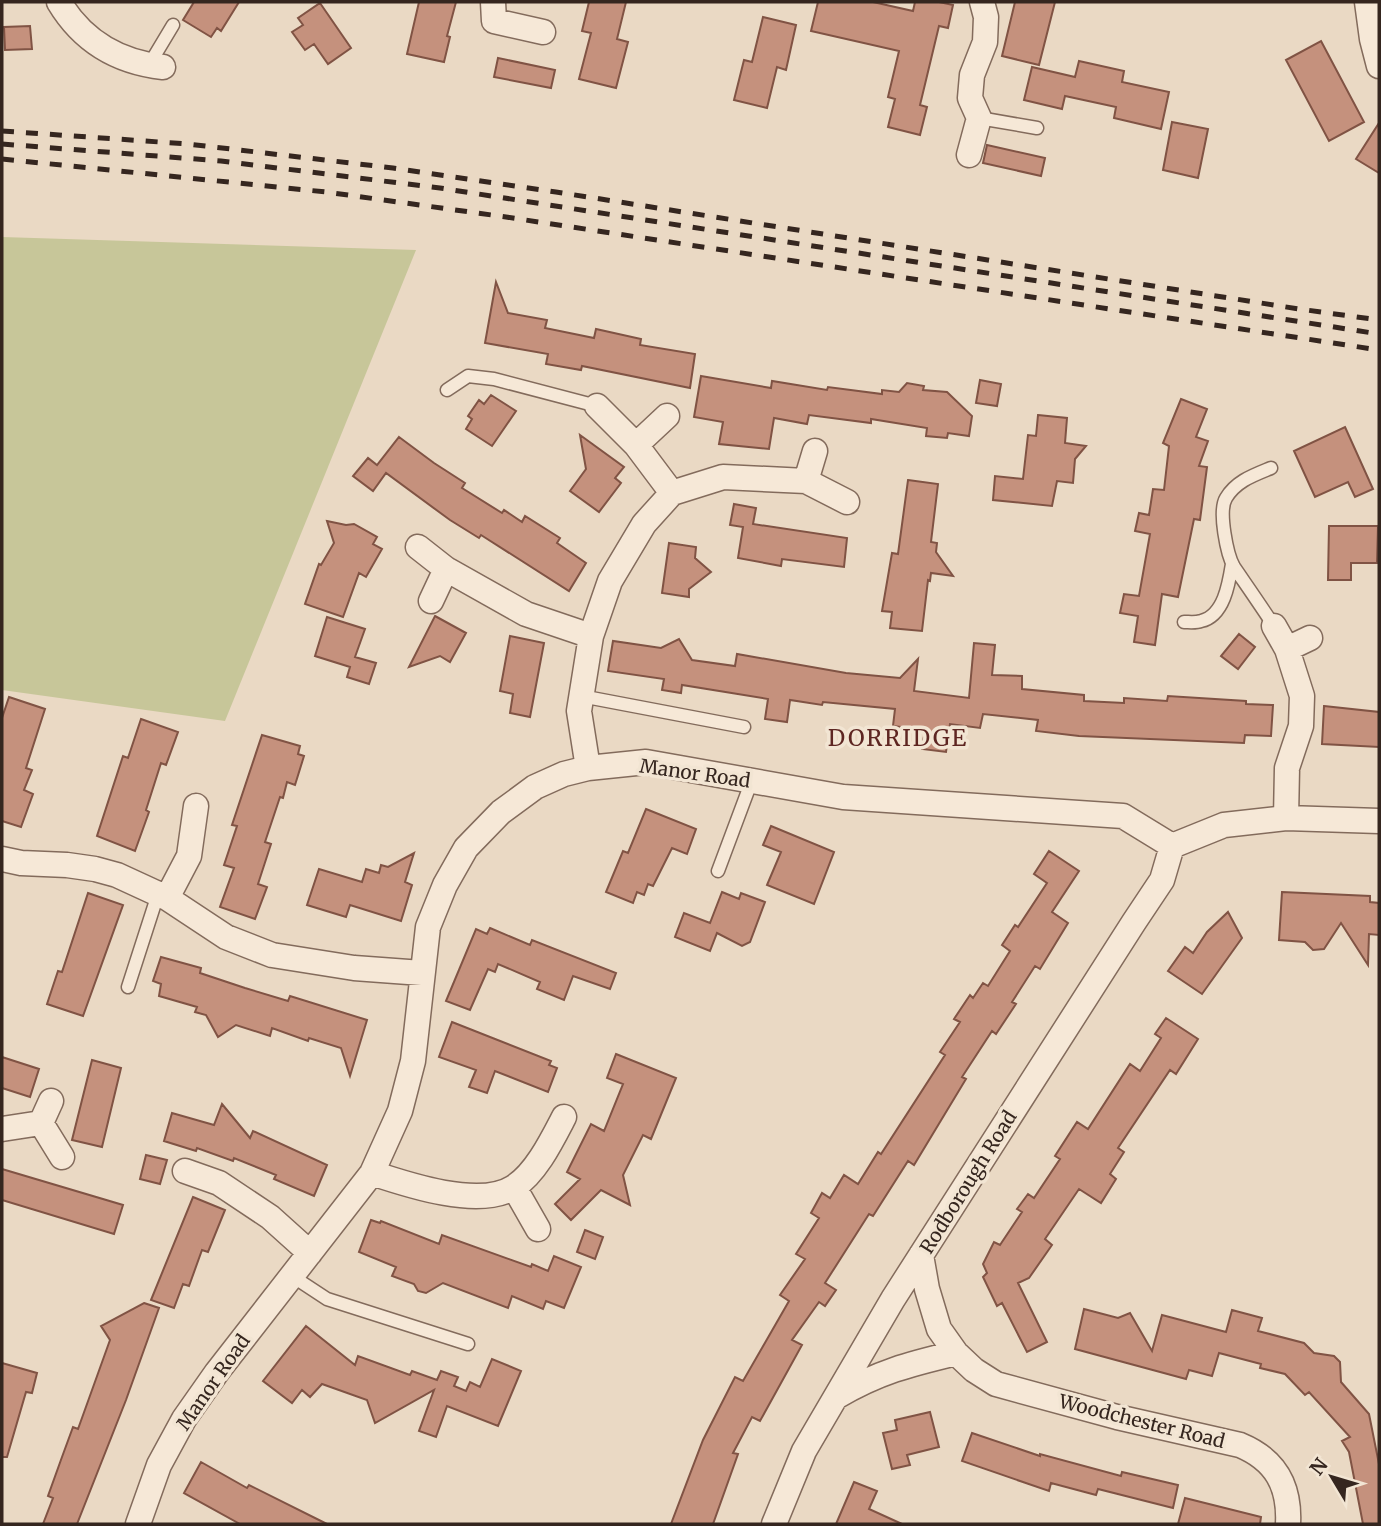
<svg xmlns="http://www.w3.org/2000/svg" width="1381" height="1526" font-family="Merriweather,serif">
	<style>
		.green { fill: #c7c699 }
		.building { fill: #c5917d; stroke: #805344; stroke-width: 2 }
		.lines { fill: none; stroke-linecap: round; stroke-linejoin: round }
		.lane-casing { stroke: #836b5c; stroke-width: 15 }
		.street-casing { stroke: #836b5c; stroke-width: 27 }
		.lane { stroke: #f6e8d7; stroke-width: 12 }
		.street { stroke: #f6e8d7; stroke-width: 24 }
		.rail { stroke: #35261f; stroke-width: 5; stroke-dasharray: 12 12; stroke-linecap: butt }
		.labels { text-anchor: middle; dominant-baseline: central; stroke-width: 7; stroke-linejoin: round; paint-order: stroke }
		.street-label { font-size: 19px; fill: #35261f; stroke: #f2e5d3 }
		.quarter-label { font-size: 23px; letter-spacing: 2px; fill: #5e2622; stroke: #f2e5d3 }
	</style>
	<rect width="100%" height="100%" fill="#ead9c4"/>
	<path class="green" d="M2,237L416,250L225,721L2,690Z"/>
	<path class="building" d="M194,2H239L221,31L217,28L211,37L183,20Z
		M419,2H456L447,36L450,37L444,62L407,54Z
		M589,2H626L617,39L628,42L616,88L579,79L591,33L582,31Z
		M818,2H873L913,11L915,2H939L953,5L948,28L939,26L920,105L927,107L920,135L888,127L895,99L888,97L899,51L811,31Z
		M1015,2H1055L1039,65L1002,56Z
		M320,3L351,48L328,64L314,44L305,50L292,32L303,25L298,18Z
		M763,17L796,25L786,70L777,67L767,108L734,100L744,60L752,62Z
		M30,26L32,49L5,50L4,27Z
		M1321,41L1364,122L1329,141L1286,60Z
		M498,58L555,70L551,88L494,77Z
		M1079,61L1124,71L1122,82L1169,92L1161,129L1114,118L1116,107L1065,96L1062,109L1024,100L1032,67L1075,77Z
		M1172,122L1208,129L1198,178L1163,170Z
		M1379,123V173L1356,159Z
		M987,145L1045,158L1041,176L983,163Z
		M496,282L508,313L547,320L545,328L594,338L596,329L641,339L640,345L695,354L690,388L582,366L581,370L546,364L548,354L485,343Z
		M701,376L771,388L772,381L827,390L828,387L882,394V390L899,392L907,383L924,386L923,390L947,392L972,416L969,436L948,433L947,438L926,436L927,428L871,419V423L809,415L807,424L774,418L769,449L719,444L723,422L694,417Z
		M980,380L1001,384L997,406L976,403Z
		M491,395L516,411L492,446L466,429L472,419L468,416L479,400L484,404Z
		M1181,399L1207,409L1196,437L1208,441L1199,466L1207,467L1200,520L1194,519L1178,597L1162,594L1155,645L1134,642L1138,616L1120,613L1124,594L1139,596L1150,534L1135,531L1139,513L1149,515L1153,489L1164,490L1169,446L1163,443Z
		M1038,415L1067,418L1065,443L1086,446L1075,459L1073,483L1057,481L1052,506L993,500L995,476L1023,479L1028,435L1036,436Z
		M1345,427L1373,489L1355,497L1348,482L1315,497L1294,451Z
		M580,435L624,467L615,478L621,483L599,512L570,491L586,469Z
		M399,437L434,463L465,483L462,488L502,513L504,510L522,522L525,516L560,538L557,543L586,563L569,591L481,535L479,538L450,520L386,473L373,491L353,476L368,458L377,465Z
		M908,480L938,484L931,542L937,543L936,552L953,576L931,573L930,581L928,580L922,631L890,628L892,612L882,611L892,553L898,554Z
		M734,504L756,508L753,524L847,538L844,567L782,559L781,566L738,558L743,527L730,525Z
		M327,521L346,525L354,524L377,537L373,544L382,549L366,577L359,573L343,617L305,604L319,564L321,565L334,543Z
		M1329,526H1378L1377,563H1351V580H1328Z
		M669,543L696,547L695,558L711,572L689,589V597L662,593Z
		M435,616L466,633L450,662L440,656L409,667Z
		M327,617L365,629L355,657L376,663L369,684L347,677L350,667L315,656Z
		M1239,634L1255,647L1238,669L1221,656Z
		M510,636L544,643L530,717L510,713L513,694L500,691Z
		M679,639L692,660L735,666L737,654L846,673L900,678L918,659L914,691L969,698L974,643L995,645L992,675L1022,676V689L1084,695V701L1124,703V698L1167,701L1168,696L1246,701V704L1273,705L1271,736L1245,735L1244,743L1079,736L1036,731L1038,720L983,714L980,728L950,724L946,752L922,749L925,730L893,726L895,709L823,702L822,705L790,700L787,722L765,719L768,699L682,685L681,693L662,690L664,679L608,671L613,641L661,648Z
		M9,697L45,709L26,768L32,770L24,790L33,794L21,827L2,821V718Z
		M1324,706L1379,712V747L1322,744Z
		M141,719L178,732L166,765L161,763L146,810L149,812L135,851L97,836L123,756L128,758Z
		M262,735L300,746L298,754L304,756L295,785L287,782L283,798L280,797L265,842L271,844L258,884L267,887L255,919L220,907L234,868L224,865L237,826L232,825Z
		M646,809L696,829L687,854L672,848L653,886L648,884L644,895L637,892L633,903L606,892L623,851L628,853Z
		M771,826L834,852L814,904L767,885L781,852L763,845Z
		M1049,851L1079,871L1052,912L1068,923L1040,969L1035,966L1012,1002L1016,1004L996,1034L992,1031L962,1077L966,1079L914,1165L908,1161L873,1216L869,1214L825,1283L836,1290L825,1306L819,1302L792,1340L802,1345L760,1421L752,1417L733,1453L738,1454L713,1524H671L703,1440L735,1377L743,1381L789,1301L780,1295L805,1259L796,1254L819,1218L811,1213L822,1193L830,1198L844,1175L858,1184L878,1152L881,1154L945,1055L940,1052L960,1022L954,1019L970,995L973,998L983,983L988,986L1010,951L1002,945L1015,925L1018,927L1047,883L1034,874Z
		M414,853L405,882L412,885L401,921L350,905L346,917L307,905L319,869L362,882L366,869L379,873L381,865L388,867Z
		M722,892L739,899L741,893L765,902L750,942L742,946L717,933L710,951L675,937L684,913L710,923Z
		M1282,892L1370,896V902L1379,903V935L1369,934L1368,965L1341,923L1324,949L1313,950L1305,942L1279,940Z
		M88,893L123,905L83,1016L47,1004L58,971L62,972Z
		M1228,912L1242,938L1202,994L1168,971L1185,947L1193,953L1207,932Z
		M490,928L530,945L532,940L616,973L610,989L573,976L564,1000L537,989L540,982L498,964L495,972L488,969L470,1010L446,1001L476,929L487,934Z
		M161,957L201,968L200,973L245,988L288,1001L290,996L367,1020L350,1076L341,1048L309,1038L308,1041L272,1028L270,1036L236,1025L218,1037L206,1015L195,1012L197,1007L159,996L161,984L153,981Z
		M1166,1018L1198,1039L1176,1074L1170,1070L1118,1148L1124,1152L1110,1174L1116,1179L1101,1203L1079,1189L1045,1239L1052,1245L1029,1278L1018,1283L1047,1342L1027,1352L1002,1303L997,1306L983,1277L987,1273L983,1264L994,1242L1000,1245L1022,1212L1017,1209L1028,1194L1034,1198L1060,1159L1055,1156L1077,1122L1088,1129L1130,1064L1140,1071L1161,1038L1155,1034Z
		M452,1022L551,1061L549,1065L557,1068L548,1092L495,1071L487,1093L469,1087L476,1070L439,1057Z
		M616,1054L676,1078L651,1139L643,1135L623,1175L630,1205L601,1190L571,1220L555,1204L580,1179L567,1172L591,1124L604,1131L623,1084L607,1078Z
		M2,1057L39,1069L30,1097L2,1088Z
		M92,1060L121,1068L102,1147L72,1140Z
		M222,1104L250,1138L253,1131L327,1165L314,1196L274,1179L276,1175L234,1158L233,1161L197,1148L196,1151L164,1141L172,1113L214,1125Z
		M146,1155L167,1160L160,1184L140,1179Z
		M2,1169L123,1205L114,1234L2,1200Z
		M193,1197L225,1210L208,1252L202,1250L189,1286L183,1284L174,1308L151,1300Z
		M371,1220L380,1223L381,1221L439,1244L442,1235L531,1267L532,1264L548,1271L554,1256L581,1267L564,1308L546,1301L543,1309L512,1296L508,1308L443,1283L426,1293L418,1291L414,1284L392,1276L396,1267L359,1252Z
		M585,1230L603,1237L595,1259L577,1252Z
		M144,1303L159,1308L126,1400L77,1524H43L53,1498L48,1496L62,1457L73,1427L78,1429L110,1340L101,1326Z
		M1084,1309L1118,1318L1130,1313L1152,1351L1162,1315L1226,1332L1232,1310L1262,1318L1258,1331L1304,1343L1314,1353L1334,1356L1340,1362L1341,1382L1369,1414L1379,1464V1524H1363L1349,1452L1342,1441L1350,1437L1309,1392L1305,1395L1285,1374L1260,1368L1261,1364L1219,1353L1212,1376L1189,1370L1186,1379L1075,1349Z
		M306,1326L355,1365L358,1356L410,1375L412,1371L437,1380L441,1371L458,1377L454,1386L466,1391L470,1382L480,1387L492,1359L521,1371L498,1426L447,1406L436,1437L419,1431L434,1390L375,1423L367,1400L322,1384L310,1397L302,1390L292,1403L263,1381Z
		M2,1363L37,1373L32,1393L26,1392L7,1457H2Z
		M930,1412L939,1447L907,1455L910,1465L892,1469L883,1433L897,1430L895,1420Z
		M972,1433L1040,1456V1454L1121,1476L1122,1472L1178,1485L1173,1508L1098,1489L1096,1495L1051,1483L1049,1491L962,1461Z
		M201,1462L247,1488L249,1485L327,1524H240L184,1493Z
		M854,1482L877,1491L869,1509L902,1524H836Z
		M1185,1498L1261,1517L1260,1524H1178Z"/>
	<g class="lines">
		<g class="lane-casing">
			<path id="lane" d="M149,65L173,25
				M979,118L1037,128
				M447,390L468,376L494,379L597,406
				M1271,468C1254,475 1236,481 1226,498C1218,511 1227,555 1234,567C1247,586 1261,606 1274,626
				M1184,622C1189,622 1196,623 1201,621C1224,616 1229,583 1232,564
				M581,696L744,727
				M718,871L752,780
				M128,987L158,894
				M292,1276L327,1299L468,1344"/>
		</g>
		<g class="street-casing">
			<path id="street" d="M59,2C83,42 118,62 163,67
				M493,2L494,21L543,32
				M1367,2L1372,39L1379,66
				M969,155L979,118L970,98L972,75L985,42L986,17L982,2
				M597,406L636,445L672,493
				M636,445L667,416
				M806,481L847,502
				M418,547L446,569L526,614L591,636
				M431,601L446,569
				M1274,626L1287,649L1302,696L1301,726L1287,768L1286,818
				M1287,649L1310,638
				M588,768L579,711L591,636L610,581L644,524L672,493L723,477L806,481L815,451
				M1172,846L1224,825L1286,818L1379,821
				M2,859L21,863L67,865L95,869L117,875L167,898L226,937L272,955L354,968L422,973
				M167,898L189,856L196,806
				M41,1123L62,1157
				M2,1129L41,1123L51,1101
				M185,1171L219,1183L270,1217L310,1253
				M372,1173C408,1185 480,1209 514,1187C536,1173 552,1140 564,1117
				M514,1187L538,1229
				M921,1255L927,1289L939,1329L956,1353L974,1370L996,1384L1117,1417L1240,1445C1276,1460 1290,1486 1288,1524
				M836,1397C878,1372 910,1364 956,1353
				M138,1524L159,1465L184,1419L217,1372L372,1173L400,1111L413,1061L428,927L445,885L466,848L501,812L535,787L564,774L588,768L646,762L843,797L1123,816L1172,846
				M774,1524L804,1451L893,1299L1134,922L1162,880L1172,846"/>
		</g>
		<use href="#lane" class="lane"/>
		<use href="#street" class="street"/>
		<path class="rail" d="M2,131L188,144L393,168L556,192L1299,309L1379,320
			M2,144L221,161L440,188L1379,334
			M2,159L326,192L506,217L1379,350"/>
	</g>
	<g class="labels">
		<g class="street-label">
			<text transform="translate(695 773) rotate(8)">Manor Road</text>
			<text transform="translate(968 1182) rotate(-58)">Rodborough Road</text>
			<text transform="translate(213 1382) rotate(-55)">Manor Road</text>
			<text transform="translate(1142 1421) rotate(14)">Woodchester Road</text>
		</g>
		<g class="quarter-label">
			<text x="898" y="737">DORRIDGE</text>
		</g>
	</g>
	<rect width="1381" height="1526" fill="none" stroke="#35261f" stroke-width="7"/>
	<g transform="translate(1332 1477) rotate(308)" stroke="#f2e5d3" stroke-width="5" paint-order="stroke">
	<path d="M0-5L12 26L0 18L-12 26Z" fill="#35261f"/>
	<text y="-10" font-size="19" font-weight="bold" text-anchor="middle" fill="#35261f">N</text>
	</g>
</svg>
